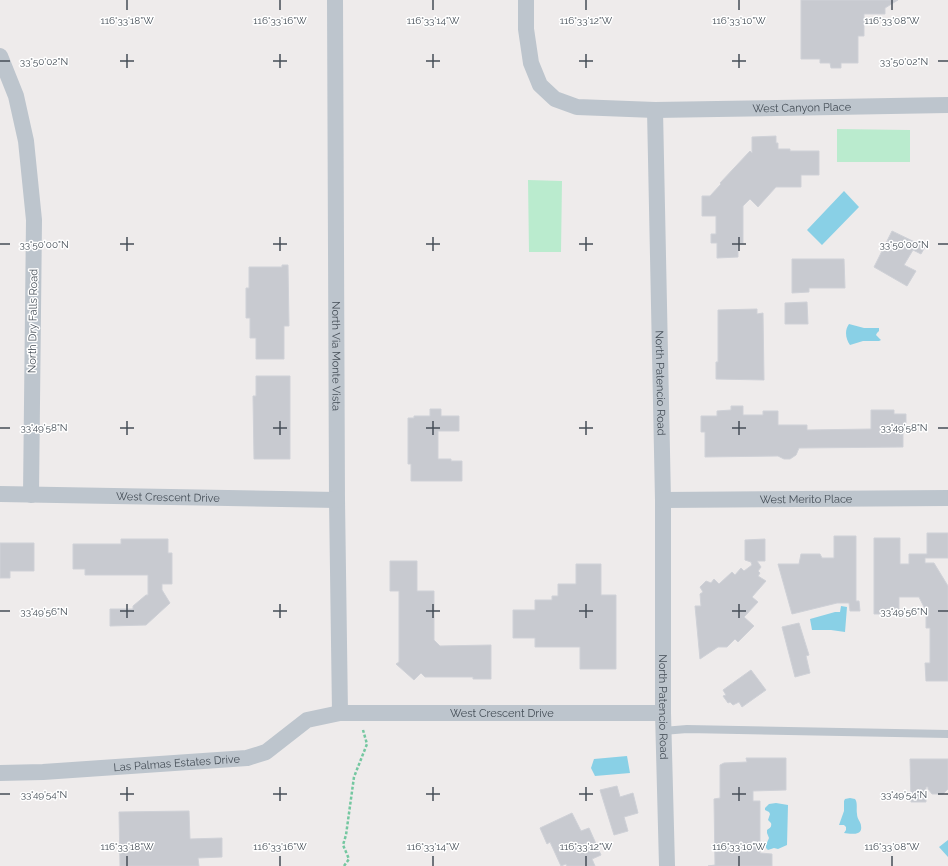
<svg xmlns="http://www.w3.org/2000/svg" width="948" height="866" font-family="Raleway,sans-serif">
	<style>
		.green { fill: #baebce }
		.water { fill: #89d0e6 }
		.building { fill: #c8cad0; stroke: #cfd1d7 }
		.lines { fill: none; stroke-linecap: round; stroke-linejoin: round }
		.path { stroke: #74c7a0; stroke-width: 2.5; stroke-dasharray: 3 2; stroke-linecap: butt }
		.service { stroke: #bdc5cd; stroke-width: 8 }
		.minor { stroke: #bdc5cd; stroke-width: 16 }
		.ticks { fill: none; stroke: #454e57; stroke-width: 1.5 }
		.labels { text-anchor: middle; dominant-baseline: central; stroke-width: 3; stroke-linejoin: round; paint-order: stroke }
		.street-label { font-size: 11px; fill: #454e57; stroke: #fff }
		.ticks-label { font-size: 10px; text-anchor: middle; fill: #454e57; stroke: #fff; stroke-width: 3; stroke-linejoin: round; paint-order: stroke }
	</style>
	<rect width="100%" height="100%" fill="#eeebeb"/>
	<path class="green" d="M837,129L910,130V162H837Z
		M528,180L562,181L561,252H529Z"/>
	<path class="water" d="M844,191L859,207L822,245L807,230Z
		M849,324L864,328H879V331L877,333L876,335L881,340L879,341H863L850,345C846,339 844,331 849,324Z
		M841,606L847,607L845,632L831,630H812L810,619L835,612H840Z
		M627,756L630,773L595,776L591,768L594,759Z
		M850,798L855,799C858,803 856,809 857,814C857,819 861,822 861,826C863,836 850,834 844,833L846,830V827L844,825H839L844,811V801L845,799Z
		M776,803L788,805L787,845L778,849L774,848L768,850L766,848V845L769,838L767,833V830C770,828 772,827 771,823L768,820L770,814L769,812L765,810V808L769,804Z
		M948,840V857L939,847Z"/>
	<path class="building" d="M801,0H898L885,8V14H864V36H858V63H841V68H831L830,63H820V59H801Z
		M776,136V143H778V149H790V151H819V175H801V187H776L758,207L750,199L743,206V243H738V257L717,258V243H711V234H716V216H702V196H710L721,184L720,183L750,151L752,153V137Z
		M892,231L925,247L921,254L913,250L904,265L916,271L907,286L874,267Z
		M792,259H844L845,288H809V292L792,293Z
		M282,265H288L289,326H284V359H256V338H250V318H246V288H249V267H282Z
		M807,302L808,324H785V303Z
		M757,309V314L763,313L764,380L716,379V362H718V310Z
		M256,376H290V459H254L253,396H256Z
		M731,406H743V415H763V411H778V425H807V430L871,429V410H894V414H906V432H903V447L799,448L796,455L790,459H784L778,456L705,457V432H701V416H717V411L731,410Z
		M430,409H441V416H459V431H438V459H451V461H462V481H411V464H408V418H414V416H430Z
		M927,533H948V558H925V563H934L948,586V681H926L925,663H930V628H926V611L919,597H899V614H874V538H900V564H909V554H927Z
		M834,536H856V601H859L860,611H850L849,603H837L792,614L778,564H799L801,554H820L822,558H834Z
		M121,539H168V553H172V584H162V590L170,603L146,625L110,626V609H133V606L146,595H148V575H85V569H73V544H121Z
		M765,539V561H757L761,567L758,571L760,573L758,576L766,581L752,597L758,602L744,617L754,626L738,642L735,639L727,647H718L700,659L695,606H701L700,594L703,592L700,587L706,581L711,583L714,579L719,584L732,572L735,575L741,568L744,571L752,565L751,562L745,560V540Z
		M0,543H34V571H10V578H0Z
		M390,561H417V591H434V640L440,646L491,645V679H473V677H425L421,673L414,680L396,664L399,662V591H390Z
		M576,564H601V595H616V669H580V647H535V638H513V610H535V600H552V596H558V584H576Z
		M799,623L809,655L806,656L810,673L795,677L782,627Z
		M751,670L766,690L742,707L739,702L733,705L730,702L728,703L723,696L726,695L723,690Z
		M746,758H786V790L753,791V801H760V853L772,854V866H708L715,865L714,799L720,798V765L724,763L747,762Z
		M910,759H948V789L943,794H932L928,789V787H926V802H911Z
		M617,786L620,797L633,793L638,813L624,817L628,831L614,835L600,790Z
		M189,811L190,839L222,838V857L198,858L199,866H120L119,812Z
		M572,813L581,831L589,828L601,855L592,859L595,866H567L566,864L561,866L550,842L547,844L540,828Z"/>
	<g class="lines">
		<path class="path" d="M344,866L349,859L343,845L346,835L354,777L367,744L363,730"/>
		<path class="service" d="M663,731L687,729L948,734"/>
		<g class="minor">
			<path id="s1" d="M335,0L337,500L340,713"/>
			<path id="s2" d="M526,0V29L531,63L540,85L555,99L577,107L655,110L948,105"/>
			<path d="M0,56L16,96L26,141L34,220L31,495"/>
			<path id="s3" d="M655,110L663,500V713L667,866"/>
			<path id="s4" d="M0,494L337,500"/>
			<path id="s5" d="M663,500L948,498"/>
			<path id="s6" d="M0,773L43,772L247,758L266,752L307,720L340,713H663"/>
		</g>
	</g>
	<path class="ticks" d="M127,0V10M280,0V10M433,0V10M586,0V10M739,0V10M892,0V10M127,54V68M280,54V68M433,54V68M586,54V68M739,54V68M0,61H10M120,61H134M273,61H287M426,61H440M579,61H593M732,61H746M938,61H948M127,237V251M280,237V251M433,237V251M586,237V251M739,237V251M0,244H10M120,244H134M273,244H287M426,244H440M579,244H593M732,244H746M938,244H948M127,421V435M280,421V435M433,421V435M586,421V435M739,421V435M0,428H10M120,428H134M273,428H287M426,428H440M579,428H593M732,428H746M938,428H948M127,604V618M280,604V618M433,604V618M586,604V618M739,604V618M0,611H10M120,611H134M273,611H287M426,611H440M579,611H593M732,611H746M938,611H948M127,787V801M280,787V801M433,787V801M586,787V801M739,787V801M0,794H10M120,794H134M273,794H287M426,794H440M579,794H593M732,794H746M938,794H948M127,856V866M280,856V866M433,856V866M586,856V866M739,856V866M892,856V866"/>
	<g class="labels">
		<g class="street-label">
			<text stroke="none"><textPath href="#s2" startOffset="356">West Canyon Place</textPath></text>
			<text transform="translate(33 321) rotate(-89)">North Dry Falls Road</text>
			<text stroke="none"><textPath href="#s1" startOffset="356">North Via Monte Vista</textPath></text>
			<text stroke="none"><textPath href="#s3" startOffset="273">North Patencio Road</textPath></text>
			<text stroke="none"><textPath href="#s4" startOffset="168">West Crescent Drive</textPath></text>
			<text stroke="none"><textPath href="#s5" startOffset="143">West Merito Place</textPath></text>
			<text stroke="none"><textPath href="#s3" startOffset="597">North Patencio Road</textPath></text>
			<text stroke="none"><textPath href="#s6" startOffset="515">West Crescent Drive</textPath></text>
			<text stroke="none"><textPath href="#s6" startOffset="177">Las Palmas Estates Drive</textPath></text>
		</g>
	</g>
	<g class="ticks-label">
		<text x="127" y="24">116°33'18"W</text>
		<text x="280" y="24">116°33'16"W</text>
		<text x="433" y="24">116°33'14"W</text>
		<text x="586" y="24">116°33'12"W</text>
		<text x="739" y="24">116°33'10"W</text>
		<text x="892" y="24">116°33'08"W</text>
		<text x="44" y="65">33°50'02"N</text>
		<text x="904" y="65">33°50'02"N</text>
		<text x="44" y="248">33°50'00"N</text>
		<text x="904" y="248">33°50'00"N</text>
		<text x="44" y="431">33°49'58"N</text>
		<text x="904" y="431">33°49'58"N</text>
		<text x="44" y="615">33°49'56"N</text>
		<text x="904" y="615">33°49'56"N</text>
		<text x="44" y="798">33°49'54"N</text>
		<text x="904" y="798">33°49'54"N</text>
		<text x="127" y="850">116°33'18"W</text>
		<text x="280" y="850">116°33'16"W</text>
		<text x="433" y="850">116°33'14"W</text>
		<text x="586" y="850">116°33'12"W</text>
		<text x="739" y="850">116°33'10"W</text>
		<text x="892" y="850">116°33'08"W</text>
	</g>
</svg>
